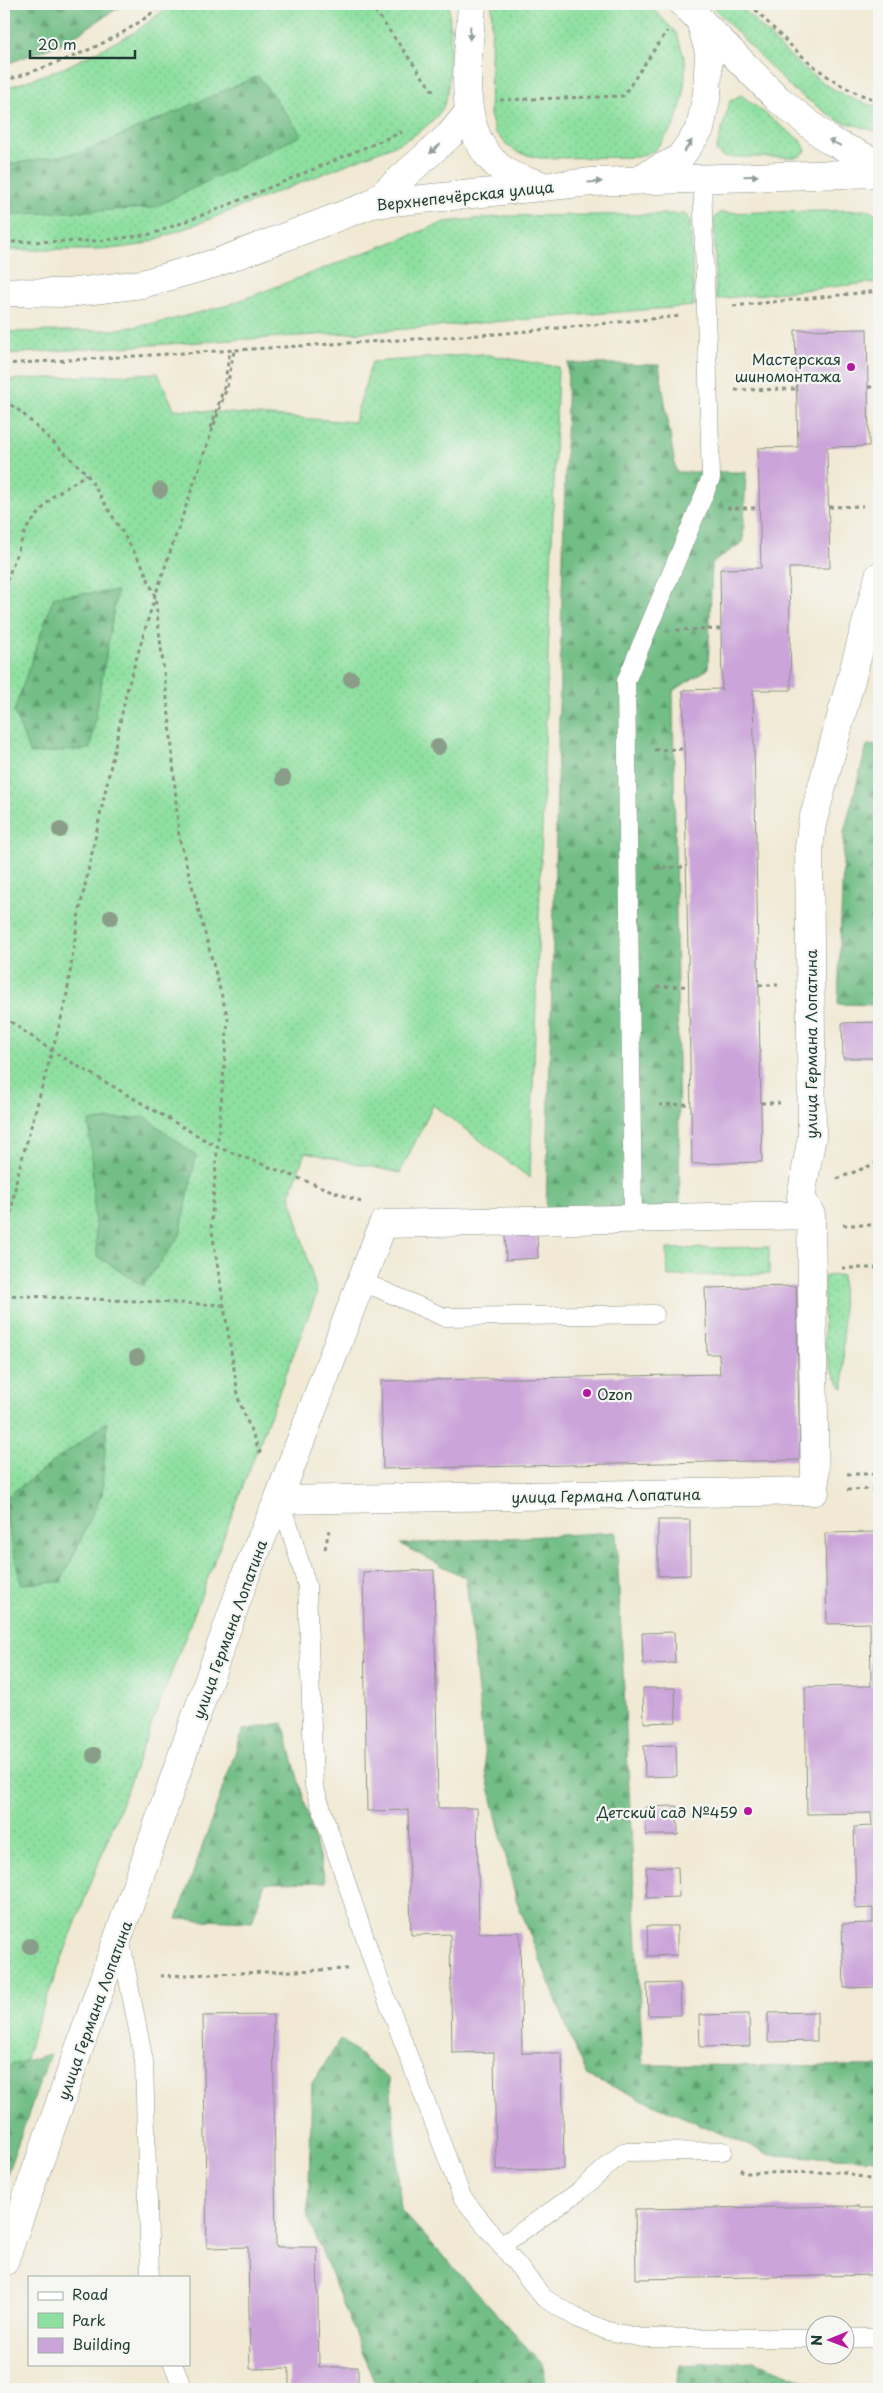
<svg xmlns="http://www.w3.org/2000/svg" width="883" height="2393" font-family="'Playpen Sans',sans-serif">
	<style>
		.green { fill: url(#green-dots); stroke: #568e6a }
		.forest { fill: url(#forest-firs); stroke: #487e5d }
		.building { fill: #cba4d9 }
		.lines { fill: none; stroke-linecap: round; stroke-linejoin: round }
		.service-casing { stroke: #889384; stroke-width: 19 }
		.minor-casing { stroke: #889384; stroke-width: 29 }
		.tertiary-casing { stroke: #889384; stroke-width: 29 }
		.path { stroke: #889384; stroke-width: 3; stroke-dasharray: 4 4; stroke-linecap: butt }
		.service { stroke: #fff; stroke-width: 18 }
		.minor { stroke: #fff; stroke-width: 28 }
		.tertiary { stroke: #fff; stroke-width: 28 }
		.tree { fill: #8a9d88 }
		.oneway { fill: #8f9e9a }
		.poi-dot { fill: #b5179e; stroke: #f6f6f2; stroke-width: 2 }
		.labels { text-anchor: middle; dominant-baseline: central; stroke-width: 4.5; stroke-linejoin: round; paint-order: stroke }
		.street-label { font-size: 15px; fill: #1f3d34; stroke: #f6f6f2 }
		.poi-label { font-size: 15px; fill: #1f3d34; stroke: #f6f6f2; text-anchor: end }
	</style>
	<defs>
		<pattern id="green-dots" width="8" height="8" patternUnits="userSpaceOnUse" patternTransform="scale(1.25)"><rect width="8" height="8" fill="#8ee0a0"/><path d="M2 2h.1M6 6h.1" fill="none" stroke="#7ac18a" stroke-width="1.8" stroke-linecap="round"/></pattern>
		<pattern id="forest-firs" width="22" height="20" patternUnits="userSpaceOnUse" patternTransform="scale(1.25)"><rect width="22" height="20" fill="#72be86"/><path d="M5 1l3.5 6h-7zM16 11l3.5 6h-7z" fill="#5d9c6e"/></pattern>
	</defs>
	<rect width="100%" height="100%" fill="#f6f6f2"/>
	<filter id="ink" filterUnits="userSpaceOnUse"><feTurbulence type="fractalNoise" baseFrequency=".02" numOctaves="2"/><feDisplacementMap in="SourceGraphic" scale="10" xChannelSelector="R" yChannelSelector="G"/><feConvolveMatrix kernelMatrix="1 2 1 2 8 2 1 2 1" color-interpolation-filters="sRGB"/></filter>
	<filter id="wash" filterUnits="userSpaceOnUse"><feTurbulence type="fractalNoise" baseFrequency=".0096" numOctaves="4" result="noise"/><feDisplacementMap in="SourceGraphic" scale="20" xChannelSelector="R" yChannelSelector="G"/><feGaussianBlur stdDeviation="1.12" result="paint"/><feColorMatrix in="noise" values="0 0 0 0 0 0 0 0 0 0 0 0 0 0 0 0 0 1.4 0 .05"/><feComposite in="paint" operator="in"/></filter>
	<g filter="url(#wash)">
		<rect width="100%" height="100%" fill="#f1e9d4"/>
		<path class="green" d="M172,4H449C450,26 453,91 442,109C431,125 417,134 400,143L210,219L141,245L103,250H4V89L66,67L135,32Z
			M492,4H649L677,34L686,64L683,98L674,126L655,150L638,157L541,158L519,153L507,145L495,132L490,115Z
			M710,4H739C779,45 820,95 879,107V132L837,120L791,88Z
			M741,95L802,142L806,151L799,157H723L716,151L730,101Z
			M867,210L879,216V282L716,299L714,219L719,213Z
			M684,214L690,219L694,306L380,331L4,354V332L113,330L158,323L228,305L445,222L505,216Z
			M482,354L558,367L530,1178L433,1105L400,1173L305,1152L290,1195L317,1293L33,2034L4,2137V380L158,373L174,409L354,422L372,362Z
			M769,1247V1274L668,1276L667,1249Z
			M842,1275L844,1389C817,1360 825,1313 824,1276Z"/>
		<path class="forest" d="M4,4H123V5L65,42L4,65Z
			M258,76L302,135L153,208L4,215V165L83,152Z
			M568,363L659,365L676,472H746L743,542L712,563L708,669L673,691L680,1211L546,1212Z
			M117,591L90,749L30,754L14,711L54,596Z
			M867,745L879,746V1005L838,1004L844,832Z
			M146,1117L196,1156L180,1235L143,1286L97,1256L89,1121Z
			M107,1422L102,1494L61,1582L21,1584L4,1509V1499Z
			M616,1532L643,2065L879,2066V2160L771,2155L586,2075L516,1899L487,1778L466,1578L400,1544Z
			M283,1723L326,1882L265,1883L252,1922L177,1919L243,1730Z
			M341,2039L390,2080L401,2210L542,2364L548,2389H377L308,2217L312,2083Z
			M50,2054L4,2182V2067Z
			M754,2361L826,2389H675L680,2365Z"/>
		<g id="blocks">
			<path class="building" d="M867,329L869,446L827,447L830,568H789L791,690H753L762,1162L692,1164L683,690L722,689L720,569L761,568L758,448L798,447L795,330Z
				M879,1022V1058H843L842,1023Z
				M537,1232L538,1258L506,1260L505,1234Z
				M796,1286L800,1460L383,1469L381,1381L720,1374L719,1354H707L705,1288Z
				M658,1520H690V1575L658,1576Z
				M879,1532V1987L844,1988L842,1924L873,1923V1908L856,1909L854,1827L872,1826L871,1813L807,1814L805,1687L871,1686L870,1623L827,1624L825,1533Z
				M434,1570L438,1808H477L479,1933L520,1932L522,2053H562L564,2169L496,2170L494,2052L452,2053L450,1934L411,1935L408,1810L367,1811L363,1572Z
				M674,1632L675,1663L643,1664L642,1633Z
				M643,1688H675L676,1722L644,1723Z
				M676,1745L677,1776L645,1777L644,1746Z
				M677,1806L678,1835H646L645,1807Z
				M646,1867H678L679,1897L647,1898Z
				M647,1926H677V1955L648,1956Z
				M680,1983L681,2015H648L647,1984Z
				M817,2012V2041L768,2042V2013Z
				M749,2014L750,2046L700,2047L699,2015Z
				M273,2015L276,2247H317L319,2367H358V2389H289V2368L250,2369L248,2247L207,2248L203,2016Z
				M859,2206V2208H879V2275L636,2279L635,2209Z"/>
		</g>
	</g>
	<g filter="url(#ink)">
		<use href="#blocks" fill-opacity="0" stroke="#889384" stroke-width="1"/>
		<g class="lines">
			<g class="service-casing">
				<path id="service" d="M633,1219L626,681L711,478L702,178
					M361,1281L444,1317L655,1314
					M278,1500L290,1529L307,1586L314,1786L375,1968L462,2197L544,2298L577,2318L608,2331L643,2338H816
					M120,1938L144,2061L150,2277
					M501,2246L581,2190L623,2152L723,2151
					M846,2338H879
					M173,2364L183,2389"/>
			</g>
			<g class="minor-casing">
				<path id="minor" d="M278,1500L815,1491L811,1215L801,1197L812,1136L809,848L812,824L879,576
					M4,2262L246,1574L278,1500L383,1224L811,1215"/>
			</g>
			<g class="tertiary-casing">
				<path id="tertiary" d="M472,4C469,59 452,136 506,172C514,178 528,181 538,184
					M684,4L778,99L829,140L879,164
					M646,175L679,159L700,129L707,94L709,52L700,20
					M372,204L450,135L468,113
					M4,292L68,293L142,284L216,263L372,204L592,182L879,173"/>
			</g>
			<path class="path" d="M156,4L160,6L187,4
				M370,4L435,94
				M750,4C785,40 829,90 879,100
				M4,8L8,4
				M4,81C59,63 118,43 163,4
				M500,100L623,96L667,31
				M4,242L98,241L152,234L216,210L402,132
				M733,306L879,291
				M4,364L497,334L681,316
				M868,387H879
				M735,390L797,389
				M4,400L21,412L87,474L142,565L155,596L170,724L179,837L228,1019L211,1225L239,1401L261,1455
				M211,428L224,387L230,351
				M829,507L863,506
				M727,508H759
				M4,588L26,529L52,497L87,474
				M676,630L721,629
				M654,750L684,749
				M655,868L686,867
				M759,985H778
				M657,987L689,986
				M4,1017L52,1051L217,1147L361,1202
				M761,1103H780
				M659,1105L691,1104
				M837,1179L879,1162
				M843,1225H879
				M4,1253L17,1177L66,1001L78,918L127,690L155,596L227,387L234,351
				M842,1268H879
				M4,1295L222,1305
				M847,1474H879
				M847,1490L879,1489
				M325,1549L329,1530
				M160,1976L347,1969
				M740,2169L744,2173L844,2172L879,2182"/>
			<use href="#service" class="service"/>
			<use href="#minor" class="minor"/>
			<use href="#tertiary" class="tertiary"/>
		</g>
		<g class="tree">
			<circle cx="160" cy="490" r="8"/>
			<circle cx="351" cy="679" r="8"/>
			<circle cx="438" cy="747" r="8"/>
			<circle cx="283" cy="778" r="8"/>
			<circle cx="60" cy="830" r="8"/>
			<circle cx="111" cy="917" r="8"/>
			<circle cx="137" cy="1357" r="8"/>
			<circle cx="94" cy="1755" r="8"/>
			<circle cx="30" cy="1946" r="8"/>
		</g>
		<defs><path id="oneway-solid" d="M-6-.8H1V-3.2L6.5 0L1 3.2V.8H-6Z" transform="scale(1.25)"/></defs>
		<g class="oneway">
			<use href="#oneway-solid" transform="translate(470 33) rotate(93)"/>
			<use href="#oneway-solid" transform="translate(835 143) rotate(-154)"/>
			<use href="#oneway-solid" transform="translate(688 146) rotate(-56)"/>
			<use href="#oneway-solid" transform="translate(435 149) rotate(139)"/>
			<use href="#oneway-solid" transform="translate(751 176) rotate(-2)"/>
			<use href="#oneway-solid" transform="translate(595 182) rotate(-3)"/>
		</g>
	</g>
	<g class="poi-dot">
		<circle cx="851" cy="367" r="5"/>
		<circle cx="587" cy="1393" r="5"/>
		<circle cx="748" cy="1811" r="5"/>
	</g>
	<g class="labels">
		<g class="street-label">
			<text transform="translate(465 195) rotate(-6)">Верхнепечёрская улица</text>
			<text transform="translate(810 1044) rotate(-90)">улица Германа Лопатина</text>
			<text transform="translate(606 1495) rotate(-1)">улица Германа Лопатина</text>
			<text transform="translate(229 1629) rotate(-70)">улица Германа Лопатина</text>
			<text transform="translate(94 2010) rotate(-70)">улица Германа Лопатина</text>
		</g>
		<g class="poi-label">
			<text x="841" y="358">Мастерская<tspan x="841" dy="17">шиномонтажа</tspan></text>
			<text x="597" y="1393" text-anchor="start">Ozon</text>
			<text x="738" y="1811">Детский сад №459</text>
		</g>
	</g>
	<rect width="883" height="2393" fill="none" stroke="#f6f6f2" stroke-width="20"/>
	<rect x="28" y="2276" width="162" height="90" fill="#f6f6f2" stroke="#a0aca6"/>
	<rect x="38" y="2292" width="25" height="8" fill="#ffffff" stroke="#a0aca6"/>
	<text x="72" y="2300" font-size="15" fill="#1f3d34">Road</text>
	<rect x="38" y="2313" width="25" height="15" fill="#8ee0a0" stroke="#a0aca6"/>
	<text x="72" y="2326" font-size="15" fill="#1f3d34">Park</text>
	<rect x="38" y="2338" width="25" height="15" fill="#cba4d9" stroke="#a0aca6"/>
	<text x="72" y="2350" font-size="15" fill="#1f3d34">Building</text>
	<g transform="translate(830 2340) rotate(269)"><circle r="24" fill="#f6f6f2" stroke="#a0aca6"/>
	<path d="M0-4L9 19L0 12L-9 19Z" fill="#b5179e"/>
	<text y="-8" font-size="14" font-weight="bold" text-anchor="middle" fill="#1f3d34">N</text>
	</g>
	<path d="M30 50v8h105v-8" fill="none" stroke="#1f3d34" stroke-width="2.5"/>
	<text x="38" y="50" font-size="15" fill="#1f3d34" stroke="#f6f6f2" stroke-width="4" paint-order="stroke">20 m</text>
</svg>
